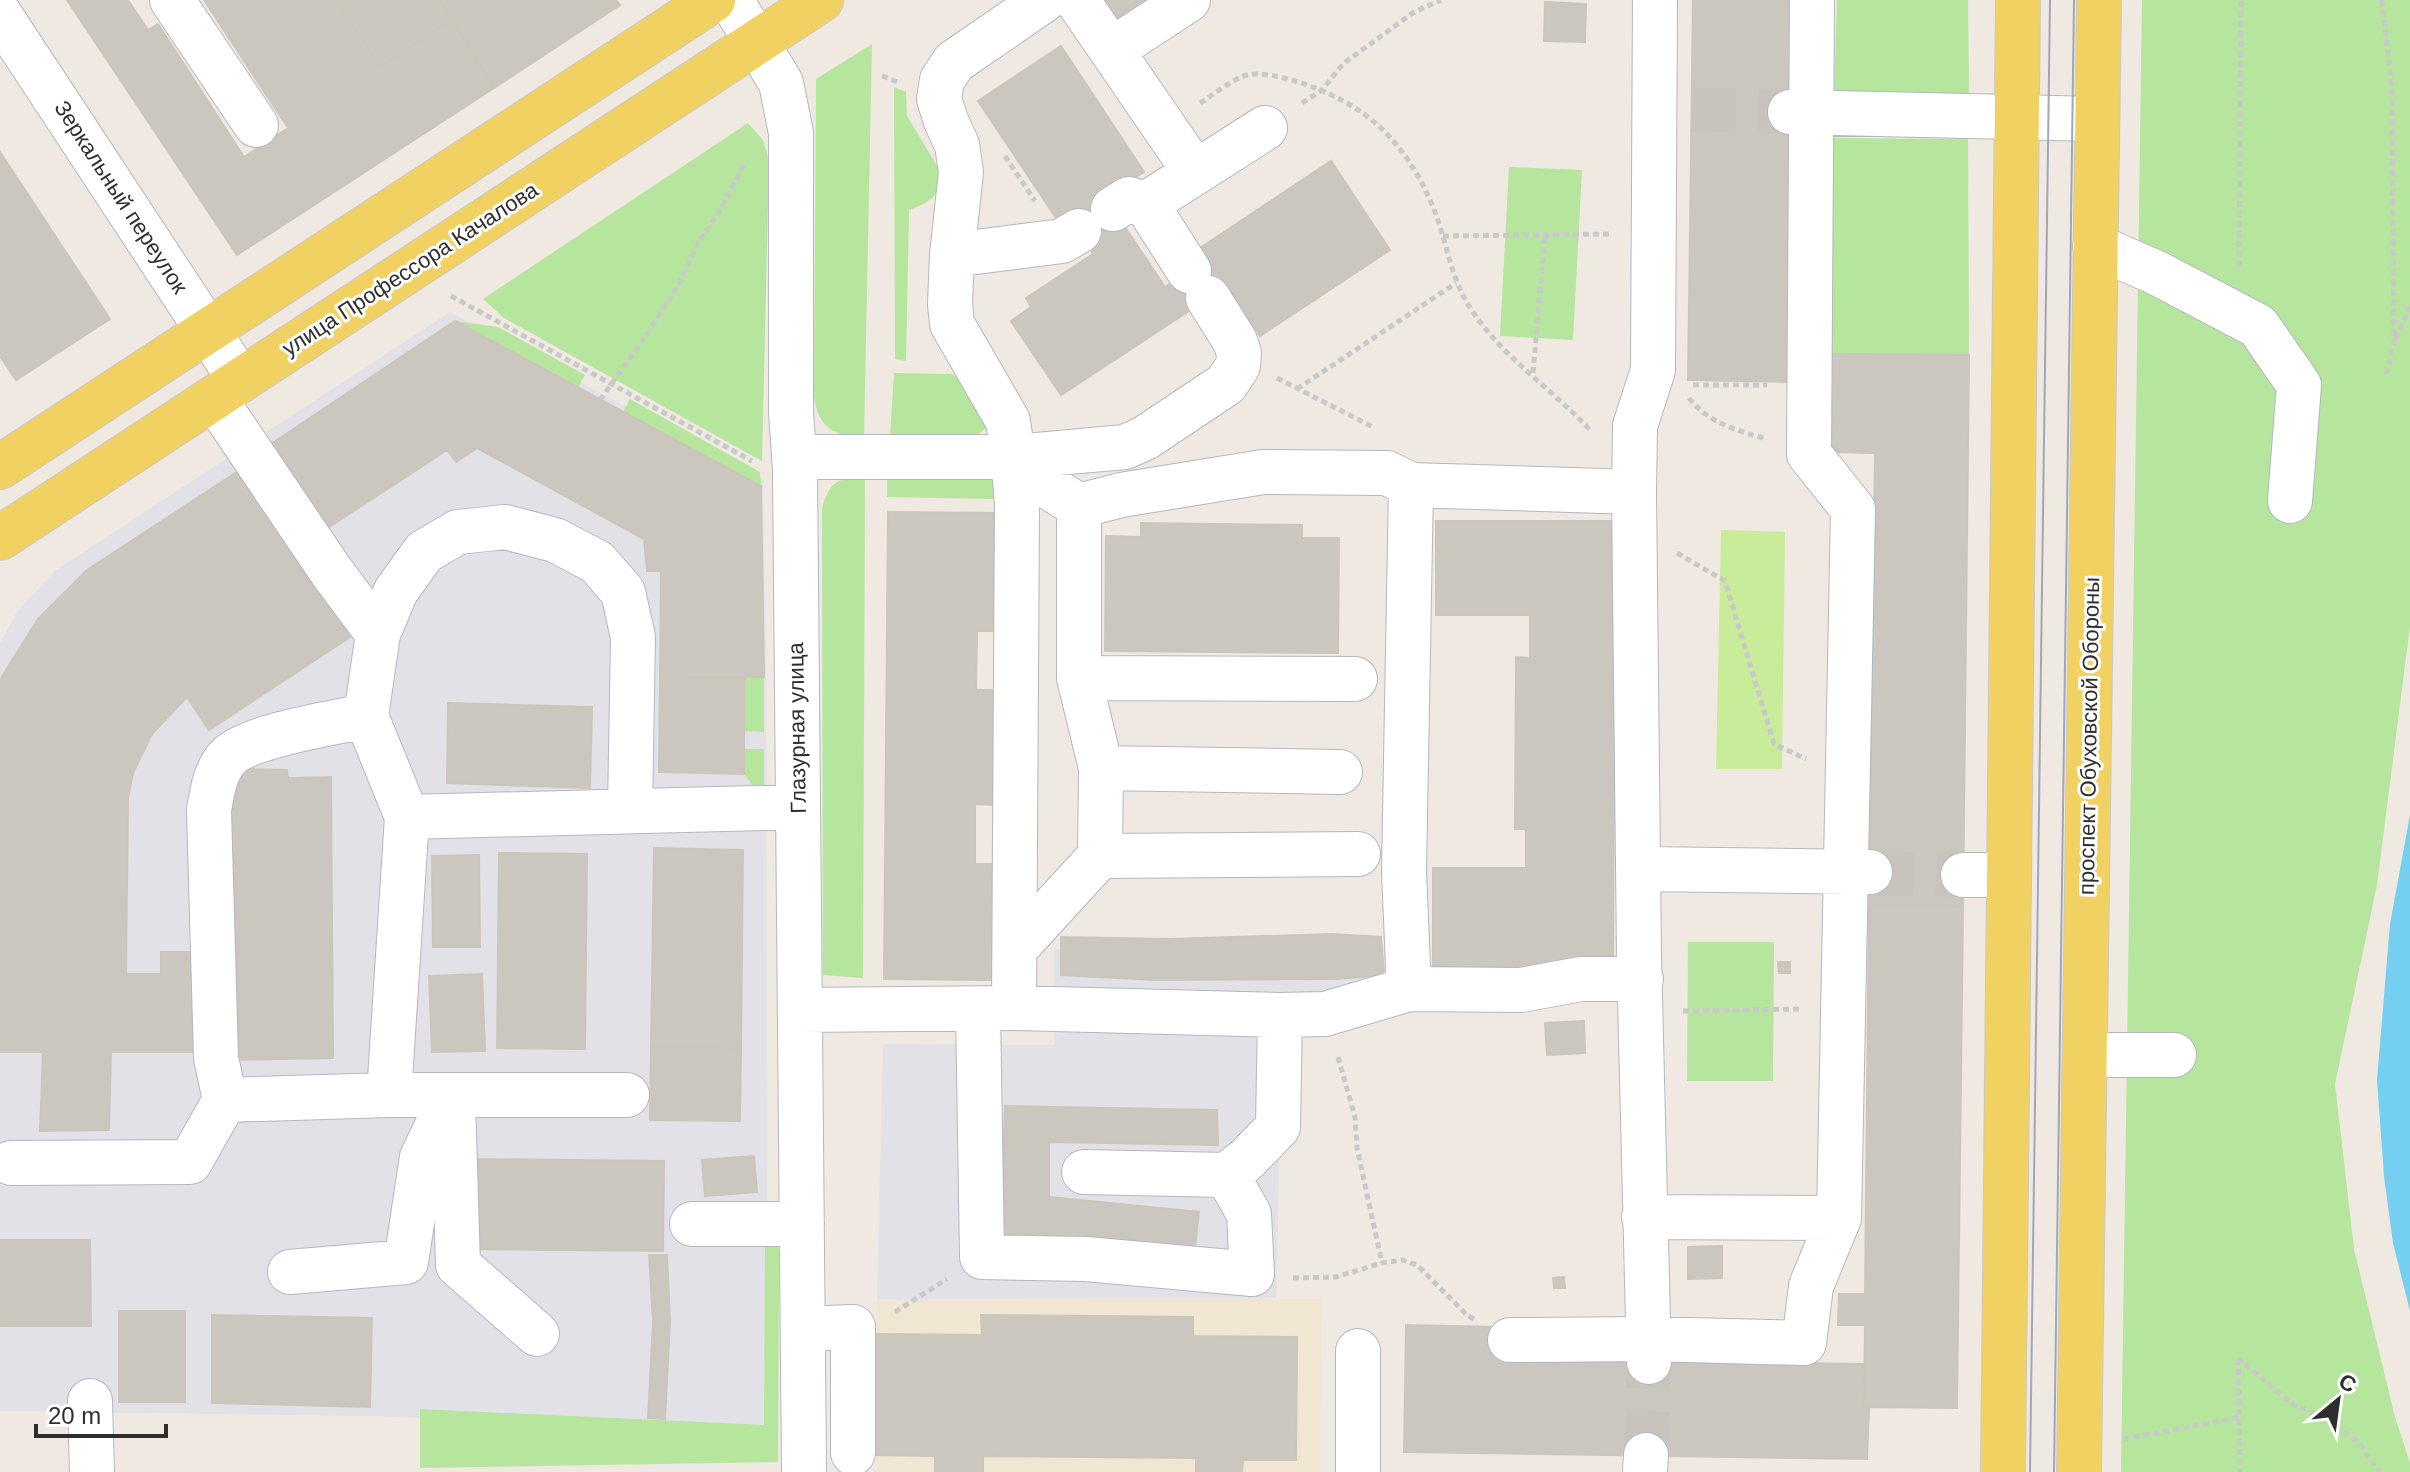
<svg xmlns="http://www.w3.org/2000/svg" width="2410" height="1472" font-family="Helvetica,sans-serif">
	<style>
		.industrial { fill: #e3e1e8 }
		.education { fill: #f0e6d1 }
		.green { fill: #b6e59e }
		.pitch { fill: #c9ec9a }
		.water { fill: #75cff0 }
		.building { fill: #cbc7bf; stroke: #cbc5ba; stroke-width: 2 }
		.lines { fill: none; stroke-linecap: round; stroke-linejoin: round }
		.minor-tunnel { stroke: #c8c4bd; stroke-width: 44; stroke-dasharray: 44 22; stroke-linecap: butt }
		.minor-casing { stroke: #b4b7c1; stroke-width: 46 }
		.major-casing { stroke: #c9c9c9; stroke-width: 46 }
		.path { stroke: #c9c9c9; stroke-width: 5; stroke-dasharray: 6 4; stroke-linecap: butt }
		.minor { stroke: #fff; stroke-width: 44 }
		.major { stroke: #f2d163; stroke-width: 44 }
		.tram { stroke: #a3a6b8; stroke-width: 2 }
		.labels { text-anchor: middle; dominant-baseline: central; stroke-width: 6; stroke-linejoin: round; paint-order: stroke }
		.street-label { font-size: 22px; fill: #2e2e2e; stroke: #fff }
	</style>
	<rect width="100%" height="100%" fill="#efe9e1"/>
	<path class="industrial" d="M450,312L763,480L766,680L768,1430L370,1416L0,1411V643L17,612L55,571Z
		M1054,949H1385L1384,1001L1283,1000L1276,1298L877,1299L883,1044L1054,1045Z"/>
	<path class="education" d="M877,1299H1321L1320,1472H877Z"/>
	<path class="green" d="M1837,0H1968L1969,94L1834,93Z
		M2142,0H2410V626L2377,885L2335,1084L2354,1249L2395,1417L2410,1463V1472H2121Z
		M872,44L864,437C834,436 819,429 814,397L816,79Z
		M894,87L906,92L907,116L942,174C940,196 929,203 909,210L906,361L895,359Z
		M748,123L763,140L769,161L762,461L504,318L483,299Z
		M1833,138L1968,139L1969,355L1830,354Z
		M1509,167L1582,170L1573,340L1500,336Z
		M455,321L498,327L585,375L578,388Z
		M894,373L950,374L961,378L989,418L986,428L974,438L890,437Z
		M630,399L760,472L761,486L623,412Z
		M887,475L987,477L997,484V499L887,497Z
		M865,476L863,978L823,975L822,509C829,481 839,478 865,476Z
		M764,677V732L744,731V678Z
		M744,749H764V785L754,787L744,774Z
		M1688,942H1774L1773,1081H1687Z
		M765,1232L778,1244L779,1252L778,1462L420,1468V1409L764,1425Z"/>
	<path class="pitch" d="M1721,530L1785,532L1782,769H1716Z"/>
	<path class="water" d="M2410,815V1311L2393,1243L2384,1176L2377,1080L2390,924Z"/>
	<path class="building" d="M67,0H128L148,30L158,24L244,157L288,128L204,0H335L381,67L452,19L494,88L237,255Z
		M335,0H440L452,19L381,67Z
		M440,0H616L620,5L494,88Z
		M1102,0H1152L1117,23Z
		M1693,0H1791L1787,382L1688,380Z
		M1545,2L1586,4L1585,42L1544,41Z
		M1061,46L1144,172L1105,197L1165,287L1208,259L1200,248L1331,161L1390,250L1260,336L1227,286L1061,395L1011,321L1031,307L1026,298L1093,254L1070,218L1060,224L978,101Z
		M0,152L110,319L16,380L0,356Z
		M455,321L761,486L764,677H660L661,571H647L644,539L477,448L456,462L447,450L323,531L265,448Z
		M1830,354L1969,355L1963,906L1869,905L1875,453L1829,452Z
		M240,470L350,637L209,730L187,697L152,734L133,773L128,798L126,974H161V952H201L200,1052H111L109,1130L40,1131L43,1052H0V680L38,619L87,570Z
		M888,512L998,513L997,631H977L976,690H996V805L975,804V864H995L994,980L884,979Z
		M1436,521H1615L1613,967H1433V868H1526V829H1515L1516,657L1530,658V615H1436Z
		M1141,523L1302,525V538H1339L1338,653L1105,651L1106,536L1141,537Z
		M660,677L744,678V774L659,772Z
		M448,703L592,707L590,788L447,783Z
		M244,769L287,770L288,778L331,777L333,1058L229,1060L224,800Z
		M654,848L743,850L741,1048L651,1047Z
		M499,853L587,854L585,1049L497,1048Z
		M479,855L480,947H433L432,856Z
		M1869,905L1963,906L1957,1408L1864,1407L1865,1325H1838L1839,1294H1865Z
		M1332,934L1381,937L1384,975L1337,979L1156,980L1061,975V937L1170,939Z
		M1778,962H1790V973H1779Z
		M482,974L485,1051L432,1052L429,976Z
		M1584,1021L1585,1053L1547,1055L1545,1023Z
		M651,1047L741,1048L740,1121L650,1120Z
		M1005,1106L1217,1110L1218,1145L1049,1142V1197L1199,1212L1194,1255L1046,1238L1042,1234H1001Z
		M754,1156L757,1192L705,1196L702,1160Z
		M472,1159L664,1161L663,1251L471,1249Z
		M0,1240H90L91,1326H0Z
		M1722,1246V1278L1688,1279V1247Z
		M649,1255H667L670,1321L665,1419L648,1418L653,1322Z
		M1564,1277L1565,1288H1554L1553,1278Z
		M119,1311H185V1402H119Z
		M212,1315L372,1318L370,1407L212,1403Z
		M981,1315L1193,1317V1336L1297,1337L1296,1460H1243L1242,1472H1196V1458L983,1456V1472H935V1456L875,1455L876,1334L982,1335Z
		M1406,1325L1498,1327L1497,1359L1865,1364L1864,1407H1869L1867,1459L1404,1452Z"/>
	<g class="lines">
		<path class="minor-tunnel" d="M1692,110L1790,112
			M1870,872L1963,875
			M1646,1455L1649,1362"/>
		<g class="minor-casing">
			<path id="minor" d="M172,0L256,125
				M731,0L781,83L791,133V413L795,470L804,1472
				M1044,0L954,62L942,80L939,99L946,121L957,145L961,172L952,255L950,304L952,324L1008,421L1013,457L1125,447L1145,438L1226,384L1238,366L1239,353L1235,341L1208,298
				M1077,0L1195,172
				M0,15L240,380
				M1113,49L1188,0
				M1790,112L2097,119
				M1146,204L1265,128
				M1113,209L1129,199L1146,204L1189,271
				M2095,246L2157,273L2258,326L2299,385L2290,501
				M952,255L1062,241L1079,231
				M214,398L331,571L378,634
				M794,457H1013L1047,486L1079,506L1121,495L1263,472L1387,473L1411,485L1634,492
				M1013,457L1017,504L1014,1008
				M1079,506V678L1101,768L1100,856L1358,854
				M1079,678L1355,679
				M1101,768L1340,772
				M407,817L798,807
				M1640,869L1870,872
				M1963,875H2009
				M1015,949L1100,856
				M1409,989L1404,872L1411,485
				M978,1009L982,1257L1086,1259L1252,1274L1249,1214L1227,1175L1247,1159L1278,1127L1280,1015
				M800,1010L1014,1008L1280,1015L1325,1014L1409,989L1521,990L1581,979H1641
				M2085,1055H2174
				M389,1095L407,817L366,716L378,634L396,591L424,552L458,532L505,527L555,540L597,562L623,592L633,637L630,810
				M225,1100L216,1058L209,810C212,792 215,771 228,757C250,735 334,723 366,716
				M453,1101L458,1265L537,1334
				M11,1163L190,1162L225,1100L389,1095H627
				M1084,1172L1227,1175
				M1644,1217L1839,1218
				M692,1224H802
				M290,1272L406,1262L422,1157L452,1095
				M803,1329L853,1327V1453
				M1510,1340L1649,1339L1804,1343L1811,1286L1839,1218L1853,509L1809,454L1812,0
				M1649,1362L1639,957L1634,492L1635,426L1653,370L1655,0
				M90,1401L92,1472
				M1358,1472V1351
				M1645,1472L1646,1455"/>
		</g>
		<g class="major-casing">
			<path id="major" d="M0,467L713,0
				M0,538L821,0
				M2003,1472L2018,0
				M2079,1472L2099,0"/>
		</g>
		<path class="path" d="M2382,0L2392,90L2394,342L2386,377
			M882,76L900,83
			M1200,103C1212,96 1235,77 1247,75C1260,72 1282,77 1295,81C1364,102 1405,140 1433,207C1447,241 1450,278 1471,309C1502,357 1551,388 1590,430
			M1302,103L1322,90L1343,64L1414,12L1441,0
			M1005,156L1035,201
			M1443,236L1610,234
			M2239,267L2241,0
			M451,296L752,461
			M2396,339L2410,307
			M1533,373L1545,235
			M1277,378L1375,428
			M1693,385H1767
			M1297,389L1456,283
			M1689,398C1708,423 1738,431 1767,439
			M600,400L645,337L678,286L697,245L721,209L745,162
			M1677,553L1725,581L1774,744L1806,759
			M1683,1011L1801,1009
			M1338,1057L1355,1117L1357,1148L1382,1263
			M1293,1278L1336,1277L1382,1263L1403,1260L1417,1265L1468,1316L1474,1319
			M895,1312L947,1279
			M2238,1358L2291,1403L2329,1421L2359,1443L2379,1472
			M2238,1359L2240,1472
			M2124,1439L2241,1417"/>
		<use href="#minor" class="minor"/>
		<use href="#major" class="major"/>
		<path class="tram" d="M2030,1472L2050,0
			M2054,1472L2074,0"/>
	</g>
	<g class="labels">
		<g class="street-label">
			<text transform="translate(121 197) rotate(57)">Зеркальный переулок</text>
			<text transform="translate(410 269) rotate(-33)">улица Профессора Качалова</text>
			<text transform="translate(797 728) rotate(-91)">Глазурная улица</text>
			<text transform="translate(2089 736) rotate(-89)">проспект Обуховской Обороны</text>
		</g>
	</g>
	<g transform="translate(2338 1400) rotate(29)" stroke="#ffffff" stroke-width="6" paint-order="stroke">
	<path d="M0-6L14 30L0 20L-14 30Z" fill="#2e2e2e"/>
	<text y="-12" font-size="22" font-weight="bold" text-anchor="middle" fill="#2e2e2e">С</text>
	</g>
	<path d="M36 1424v12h130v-12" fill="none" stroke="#2e2e2e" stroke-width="4"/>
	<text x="48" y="1424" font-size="24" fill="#2e2e2e" stroke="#ffffff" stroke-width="6" paint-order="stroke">20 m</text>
</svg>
